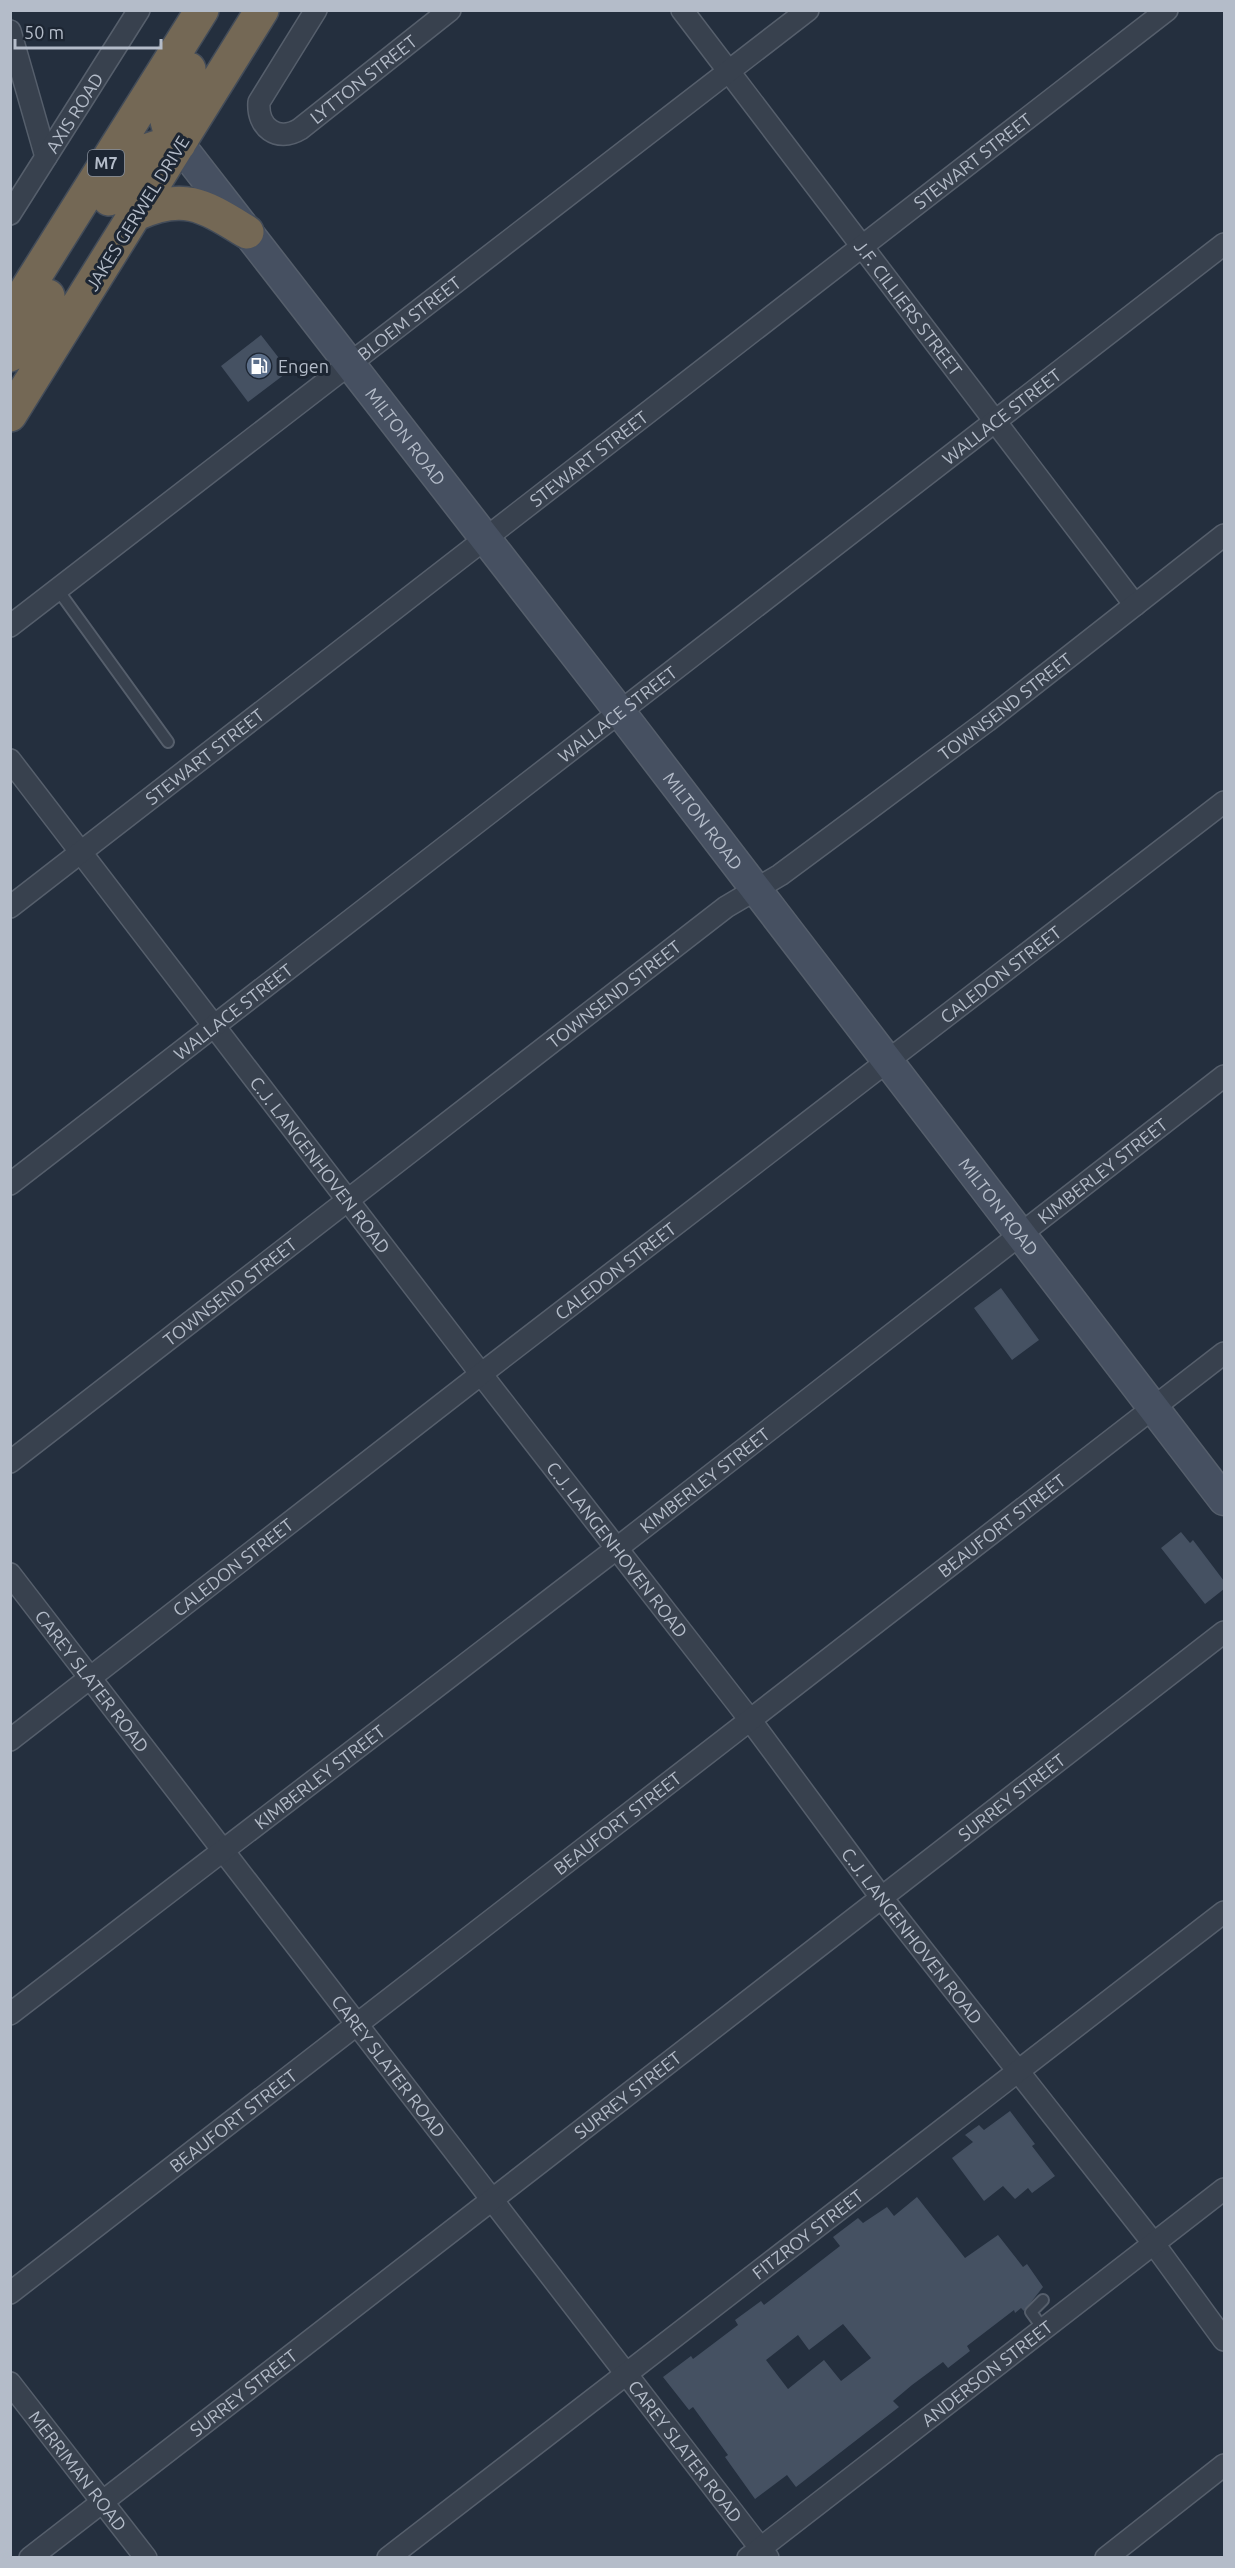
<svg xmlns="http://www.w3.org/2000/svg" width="1235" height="2568" font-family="Ubuntu,sans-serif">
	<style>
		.building { fill: #455162; fill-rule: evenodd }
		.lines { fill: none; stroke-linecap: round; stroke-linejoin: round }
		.lane-casing { stroke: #565f6c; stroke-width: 14 }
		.street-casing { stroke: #565f6c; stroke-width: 24 }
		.secondary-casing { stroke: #565f6c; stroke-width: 33 }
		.highway-casing { stroke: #434c59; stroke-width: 36 }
		.lane { stroke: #38414e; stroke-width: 10 }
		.street { stroke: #38414e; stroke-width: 21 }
		.secondary { stroke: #465061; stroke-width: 30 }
		.highway { stroke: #746855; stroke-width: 33 }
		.labels { text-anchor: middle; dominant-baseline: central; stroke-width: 6; stroke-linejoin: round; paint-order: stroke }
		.shield { fill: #1d2633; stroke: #878f9c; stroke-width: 1.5 }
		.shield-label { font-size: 16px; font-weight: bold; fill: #b4bcc9 }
		.street-label { font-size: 18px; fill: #b4bcc9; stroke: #1d2633 }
		.poi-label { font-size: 18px; fill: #b4bcc9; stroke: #1d2633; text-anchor: start }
	</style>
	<rect width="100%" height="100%" fill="#242f3e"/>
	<path class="building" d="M261,335L289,371L248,402L221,366Z
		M1001,1288L1039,1340L1012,1360L974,1308Z
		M1181,1532L1190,1543L1193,1540L1224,1581V1589L1205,1604L1161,1548Z
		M1010,2111L1035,2144L1032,2146L1055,2176L1032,2193L1028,2188L1015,2199L1003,2186L984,2201L952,2158L973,2142L965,2135L979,2125L984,2130Z
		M917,2197L965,2258L998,2235L1023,2267L1027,2264L1043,2287L1024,2311L1021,2308L1015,2313L1014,2310L967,2346L970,2351L948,2368L943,2362L912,2385L893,2401L899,2407L796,2487L787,2475L755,2499L725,2457L728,2455L693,2407L689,2410L663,2377L691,2356L693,2359L738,2325L735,2320L761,2301L764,2305L840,2246L833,2237L858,2218L863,2223L887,2207L894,2216ZM843,2324L871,2358L841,2381L824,2360L788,2389L766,2360L798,2335L809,2350Z"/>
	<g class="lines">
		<g class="lane-casing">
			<path id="lane" d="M58,590L168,742
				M1043,2300L1031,2312L1044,2330"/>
		</g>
		<g class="street-casing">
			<g id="street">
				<path id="s1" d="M316,10L259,102C257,127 277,143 300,129L450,10"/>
				<path id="s2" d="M682,10L1135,605"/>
				<path d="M10,31L46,157"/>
				<path id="s3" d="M10,214L139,10"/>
				<path id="s4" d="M10,626L808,10"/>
				<path id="s5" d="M10,760L481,1374L751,1721L881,1897L1154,2244L1224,2340"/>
				<path id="s6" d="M10,907L1167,10"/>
				<path id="s7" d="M10,1184L1224,244"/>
				<path id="s8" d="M10,1462L726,907L780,875L865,812L987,721L1224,535"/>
				<path id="s9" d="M10,1574L768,2558"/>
				<path id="s10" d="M10,1740L481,1374L1224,802"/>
				<path id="s11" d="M10,2014L616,1549L1224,1076"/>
				<path id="s12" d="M10,2293L1224,1353"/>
				<path id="s13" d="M10,2383L146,2558"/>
				<path id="s14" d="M30,2558L1224,1632"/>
				<path id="s15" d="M388,2558L1224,1912"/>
				<path id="s16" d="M748,2558L1224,2189"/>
				<path d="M1106,2558L1224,2465"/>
			</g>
		</g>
		<g class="secondary-casing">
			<g id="secondary">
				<path id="s17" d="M179,144L620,712L1224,1500"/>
			</g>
		</g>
		<g class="highway-casing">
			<path id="highway" d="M179,144C154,113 171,99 189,69
				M109,199C130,166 135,145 179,144
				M136,214C185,192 204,206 247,232
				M10,316L202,10
				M10,355L48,296
				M10,415L262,10"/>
		</g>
		<use href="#lane" class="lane"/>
		<use href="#street" class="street"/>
		<use href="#secondary" class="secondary"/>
		<use href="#highway" class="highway"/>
	</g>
	<defs>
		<g id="fuel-disc" transform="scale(1.35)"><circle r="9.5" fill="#5c6f8a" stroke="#1d2633"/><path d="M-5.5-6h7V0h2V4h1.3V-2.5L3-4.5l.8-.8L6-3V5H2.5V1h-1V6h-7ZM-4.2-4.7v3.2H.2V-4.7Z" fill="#fff"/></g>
	</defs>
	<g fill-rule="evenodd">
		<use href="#fuel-disc" x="259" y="366"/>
	</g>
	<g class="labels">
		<rect class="shield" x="88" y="150" width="36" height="26" rx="4.5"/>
		<g class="shield-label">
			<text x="106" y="163">M7</text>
		</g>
		<g class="street-label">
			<text stroke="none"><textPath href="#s1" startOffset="252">LYTTON STREET</textPath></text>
			<text stroke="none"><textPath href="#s3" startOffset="120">AXIS ROAD</textPath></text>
			<text stroke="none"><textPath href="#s6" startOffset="1218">STEWART STREET</textPath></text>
			<text transform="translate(137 213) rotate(-58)">JAKES GERWEL DRIVE</text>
			<text stroke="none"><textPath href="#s2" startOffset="374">J.F. CILLIERS STREET</textPath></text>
			<text stroke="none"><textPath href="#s4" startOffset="504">BLOEM STREET</textPath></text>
			<text stroke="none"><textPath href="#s7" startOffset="1254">WALLACE STREET</textPath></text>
			<text stroke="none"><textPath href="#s17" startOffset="370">MILTON ROAD</textPath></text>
			<text stroke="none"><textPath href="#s6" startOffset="732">STEWART STREET</textPath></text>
			<text stroke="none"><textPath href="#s8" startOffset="1250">TOWNSEND STREET</textPath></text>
			<text stroke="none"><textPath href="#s7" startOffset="768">WALLACE STREET</textPath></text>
			<text stroke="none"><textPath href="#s6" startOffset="246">STEWART STREET</textPath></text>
			<text stroke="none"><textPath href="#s17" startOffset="856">MILTON ROAD</textPath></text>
			<text stroke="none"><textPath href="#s10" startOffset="1252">CALEDON STREET</textPath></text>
			<text stroke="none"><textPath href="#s8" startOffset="764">TOWNSEND STREET</textPath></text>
			<text stroke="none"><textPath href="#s7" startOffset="282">WALLACE STREET</textPath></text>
			<text stroke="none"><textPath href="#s5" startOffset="510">C.J. LANGENHOVEN ROAD</textPath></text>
			<text stroke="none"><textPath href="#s11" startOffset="1380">KIMBERLEY STREET</textPath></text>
			<text stroke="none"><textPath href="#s17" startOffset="1342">MILTON ROAD</textPath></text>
			<text stroke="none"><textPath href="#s10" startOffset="766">CALEDON STREET</textPath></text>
			<text stroke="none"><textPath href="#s8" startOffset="278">TOWNSEND STREET</textPath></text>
			<text stroke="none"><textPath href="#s11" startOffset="876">KIMBERLEY STREET</textPath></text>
			<text stroke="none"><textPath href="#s12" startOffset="1254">BEAUFORT STREET</textPath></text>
			<text stroke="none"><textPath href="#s5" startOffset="996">C.J. LANGENHOVEN ROAD</textPath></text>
			<text stroke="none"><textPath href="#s10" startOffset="282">CALEDON STREET</textPath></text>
			<text stroke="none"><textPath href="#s9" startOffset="135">CAREY SLATER ROAD</textPath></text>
			<text stroke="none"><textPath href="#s11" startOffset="390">KIMBERLEY STREET</textPath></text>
			<text stroke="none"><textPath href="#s14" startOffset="1242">SURREY STREET</textPath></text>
			<text stroke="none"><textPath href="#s12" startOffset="768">BEAUFORT STREET</textPath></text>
			<text stroke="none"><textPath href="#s5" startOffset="1482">C.J. LANGENHOVEN ROAD</textPath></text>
			<text stroke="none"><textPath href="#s9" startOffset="621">CAREY SLATER ROAD</textPath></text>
			<text stroke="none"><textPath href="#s14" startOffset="756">SURREY STREET</textPath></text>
			<text stroke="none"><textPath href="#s12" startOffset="282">BEAUFORT STREET</textPath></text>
			<text stroke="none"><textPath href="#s15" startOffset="530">FITZROY STREET</textPath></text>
			<text stroke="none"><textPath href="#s16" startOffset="302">ANDERSON STREET</textPath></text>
			<text stroke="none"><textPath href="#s14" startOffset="270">SURREY STREET</textPath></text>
			<text stroke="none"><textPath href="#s9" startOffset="1107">CAREY SLATER ROAD</textPath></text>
			<text stroke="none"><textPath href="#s13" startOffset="111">MERRIMAN ROAD</textPath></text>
		</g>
		<g class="poi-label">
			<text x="278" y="366">Engen</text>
		</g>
	</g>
	<rect width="1235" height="2568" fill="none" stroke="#b4bcc9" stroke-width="24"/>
	<path d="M15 39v9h146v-9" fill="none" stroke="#b4bcc9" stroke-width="3"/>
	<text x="24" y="39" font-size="18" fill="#b4bcc9" stroke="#1d2633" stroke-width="4.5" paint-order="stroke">50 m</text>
</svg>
